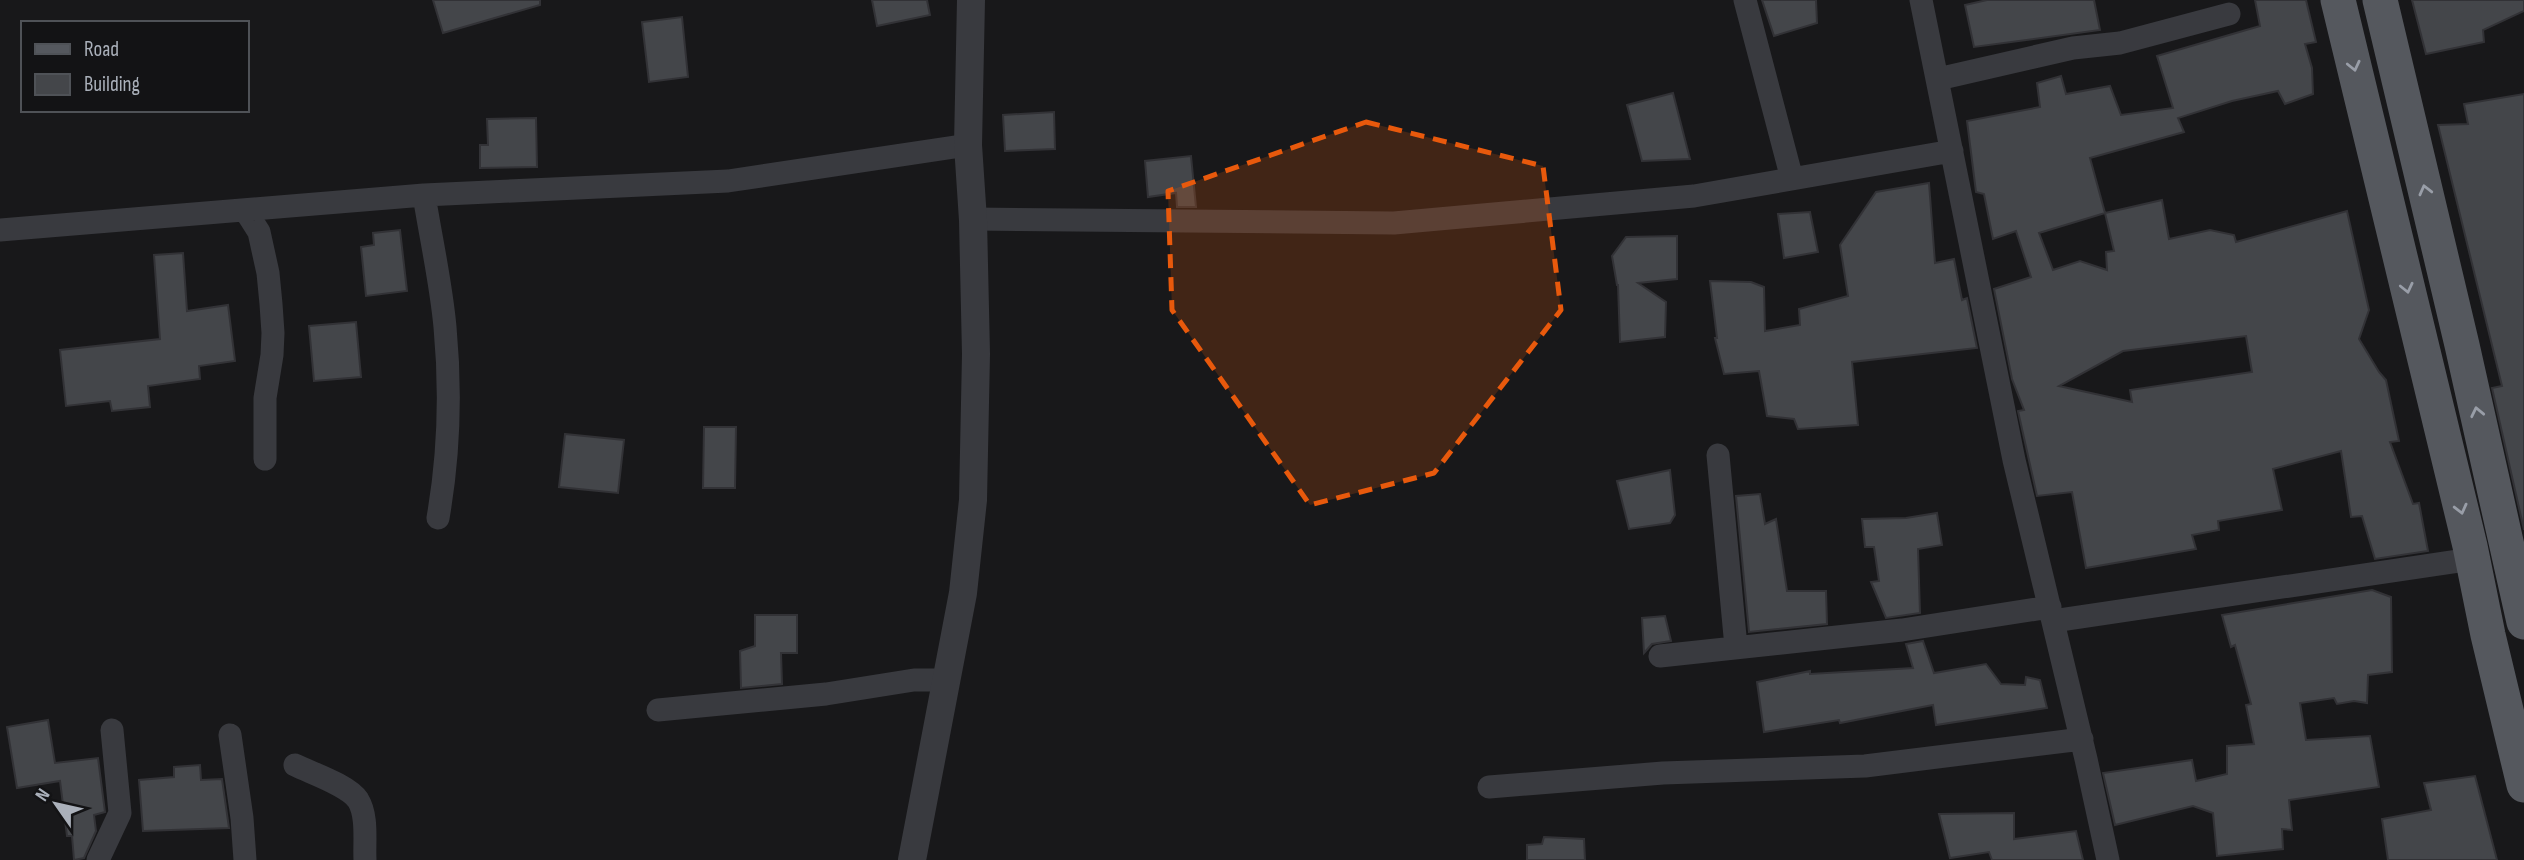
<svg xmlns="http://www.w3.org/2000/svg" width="2524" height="860" font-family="'Sofia Sans Condensed',sans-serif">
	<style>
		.building { fill: #44464a; stroke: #323236; stroke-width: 2; fill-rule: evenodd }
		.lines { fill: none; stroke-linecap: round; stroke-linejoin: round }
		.minor { stroke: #393a3f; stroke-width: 23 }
		.tertiary { stroke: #393a3f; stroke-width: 28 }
		.primary { stroke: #55585e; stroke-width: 35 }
		.oneway { stroke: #999ea8 }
		.marked { fill: #e8590c; fill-opacity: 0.2; stroke: #e8590c; stroke-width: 5; stroke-dasharray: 14 9; stroke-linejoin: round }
	</style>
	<rect width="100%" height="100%" fill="#18181a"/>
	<path class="building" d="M433,0H540V5L443,33Z
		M872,0H927L930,15L877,26Z
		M1762,0H1816L1817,23L1774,36Z
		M1987,0H2094L2100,30L1974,47L1965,5Z
		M2255,0H2306L2316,42L2305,44L2312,68L2313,94L2285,104L2278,91L2232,101L2178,118L2184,132L2090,158L2105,213L2162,200L2169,239L2210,230L2234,235L2236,242L2347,211L2369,310L2359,339L2379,372L2386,380L2399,441L2390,442L2413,504L2419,503L2428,551L2375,559L2362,516L2351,517L2341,451L2273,469L2282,510L2218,521L2219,530L2192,535L2196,549L2086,568L2072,492L2037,496L2018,411L2024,410L2012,379L1994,289L2031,277L2016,231L1993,239L1984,194L1976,192L1967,121L2040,107L2037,83L2061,76L2066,94L2110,86L2121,115L2173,108L2157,56L2260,26ZM2105,213L2114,251L2106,252L2107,270L2080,261L2053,270L2039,233ZM2246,336L2252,372L2130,390L2132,402L2059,386L2123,351Z
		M2412,0H2524V11L2483,30L2484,42L2426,54Z
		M682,17L688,77L649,82L642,22Z
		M1673,93L1690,159L1642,161L1627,105Z
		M2524,94V530L2492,388L2502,386L2438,125L2468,124L2464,104Z
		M1054,112L1055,149L1005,151L1003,115Z
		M536,118L537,167L480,168V145H488L487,119Z
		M1191,156L1196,207H1177L1176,193L1148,197L1145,161Z
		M1929,183L1935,263L1954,259L1962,300L1967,298L1977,348L1852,362L1858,425L1798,429L1794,419L1767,416L1759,371L1724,374L1715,338H1717L1710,281L1751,282L1764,287L1765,331L1800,325L1799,309L1848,296L1840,245L1876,192Z
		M1810,212L1818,252L1784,258L1778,214Z
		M400,230L407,291L366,296L361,247L374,245L373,233Z
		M1677,236V279L1638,283L1666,302L1665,337L1620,342L1618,285H1617L1612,256L1626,237Z
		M183,253L187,311L228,305L235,361L199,366L200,379L148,386L150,407L112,411L110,401L66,406L60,350L160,339L154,255Z
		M356,322L361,377L314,381L309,326Z
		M704,427H736L735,488H703Z
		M565,434L624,440L618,493L559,487Z
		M1670,470L1675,515L1670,523L1629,529L1617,481Z
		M1760,494L1765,524L1776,519L1787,591H1826L1827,624L1749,632L1736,496Z
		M1937,513L1942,545L1918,549L1920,613L1886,618L1871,582L1879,581L1874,547H1865L1862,519L1906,518Z
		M2372,590L2391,597L2392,672L2368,675L2367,703L2354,701L2337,704L2334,698L2300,703L2306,740L2370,736L2379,787L2289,800L2292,830L2282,829L2283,849L2217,856L2213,813L2193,806L2115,825L2103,773L2192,760L2196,781L2227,774V746L2254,744L2246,705L2251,704L2235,645L2231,647L2222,615Z
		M755,615H797V653H781L782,684L741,688L740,651L755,646Z
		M1665,616L1671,641L1652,644L1644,653L1642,618Z
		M1923,641L1934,673L1986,664L2001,684L2025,685L2026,677L2040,680L2047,708L1936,725L1933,705L1840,723L1839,720L1764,732L1757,682L1810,671V674L1913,668L1906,644Z
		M48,720L55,763L98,758L105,812L94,815L96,831L84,858L74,860L72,836H67L60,781L17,788L7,727Z
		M200,765L201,780L222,779L229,828L143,831L139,780L174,777V767Z
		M2475,776L2497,860H2388L2382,819L2431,810L2424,783Z
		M2014,813V839L2076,831L2083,860H1992L1989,852L1950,858L1939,814Z
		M1544,837L1584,839L1585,860H1527V845L1542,844Z"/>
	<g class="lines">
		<path class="minor" d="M1745,0L1792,179
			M1921,0L2014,460L2086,759L2108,860
			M1938,79L2073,48L2120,43L2229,14
			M424,195C431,239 441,283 445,327C451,391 449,455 438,518
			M245,210L259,232L268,273L271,304L273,333L272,355L265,398V459
			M972,219L1394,223L1694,196L1952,151
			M0,230L424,195L728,181L968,145
			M1718,455L1736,647
			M2053,621L2472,559
			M1660,656L1902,630L2050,607
			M658,710L826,694L914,680H947
			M230,735L242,818L245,860
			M295,765C311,773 348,785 358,800C368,816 364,842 365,860
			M1489,787L1663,773L1865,766L2082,739
			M98,860L120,813L112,730"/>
		<path class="tertiary" d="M912,860L963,593L973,500L976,354L973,220L968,145L971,0"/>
		<path class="primary" d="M2338,0L2470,546L2488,635L2524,785
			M2380,0L2462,345L2524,622"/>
	</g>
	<defs><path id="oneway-chevron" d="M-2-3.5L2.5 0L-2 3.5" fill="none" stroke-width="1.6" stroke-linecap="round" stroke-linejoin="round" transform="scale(1.75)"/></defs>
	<g class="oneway">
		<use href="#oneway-chevron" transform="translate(2354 66) rotate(77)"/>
		<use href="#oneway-chevron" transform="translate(2425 190) rotate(-104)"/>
		<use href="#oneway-chevron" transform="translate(2407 288) rotate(77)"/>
		<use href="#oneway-chevron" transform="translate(2477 412) rotate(-102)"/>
		<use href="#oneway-chevron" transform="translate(2461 509) rotate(76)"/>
	</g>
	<path class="marked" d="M1366,122L1543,166L1561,310L1434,473L1310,505L1172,310L1168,191Z"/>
	<rect x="21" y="21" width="228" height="91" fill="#131315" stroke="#4f5257" stroke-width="2"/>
	<rect x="35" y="44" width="35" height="10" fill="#55585e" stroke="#4f5257" stroke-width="2"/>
	<text x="84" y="56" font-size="21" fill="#aab0ba">Road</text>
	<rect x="35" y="74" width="35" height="21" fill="#44464a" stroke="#4f5257" stroke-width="2"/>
	<text x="84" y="91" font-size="21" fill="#aab0ba">Building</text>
	<g transform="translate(56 804) rotate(304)" stroke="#131315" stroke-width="5" paint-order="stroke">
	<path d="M0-5L12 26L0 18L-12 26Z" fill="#aab0ba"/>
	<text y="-10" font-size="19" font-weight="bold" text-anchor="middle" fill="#aab0ba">N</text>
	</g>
</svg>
